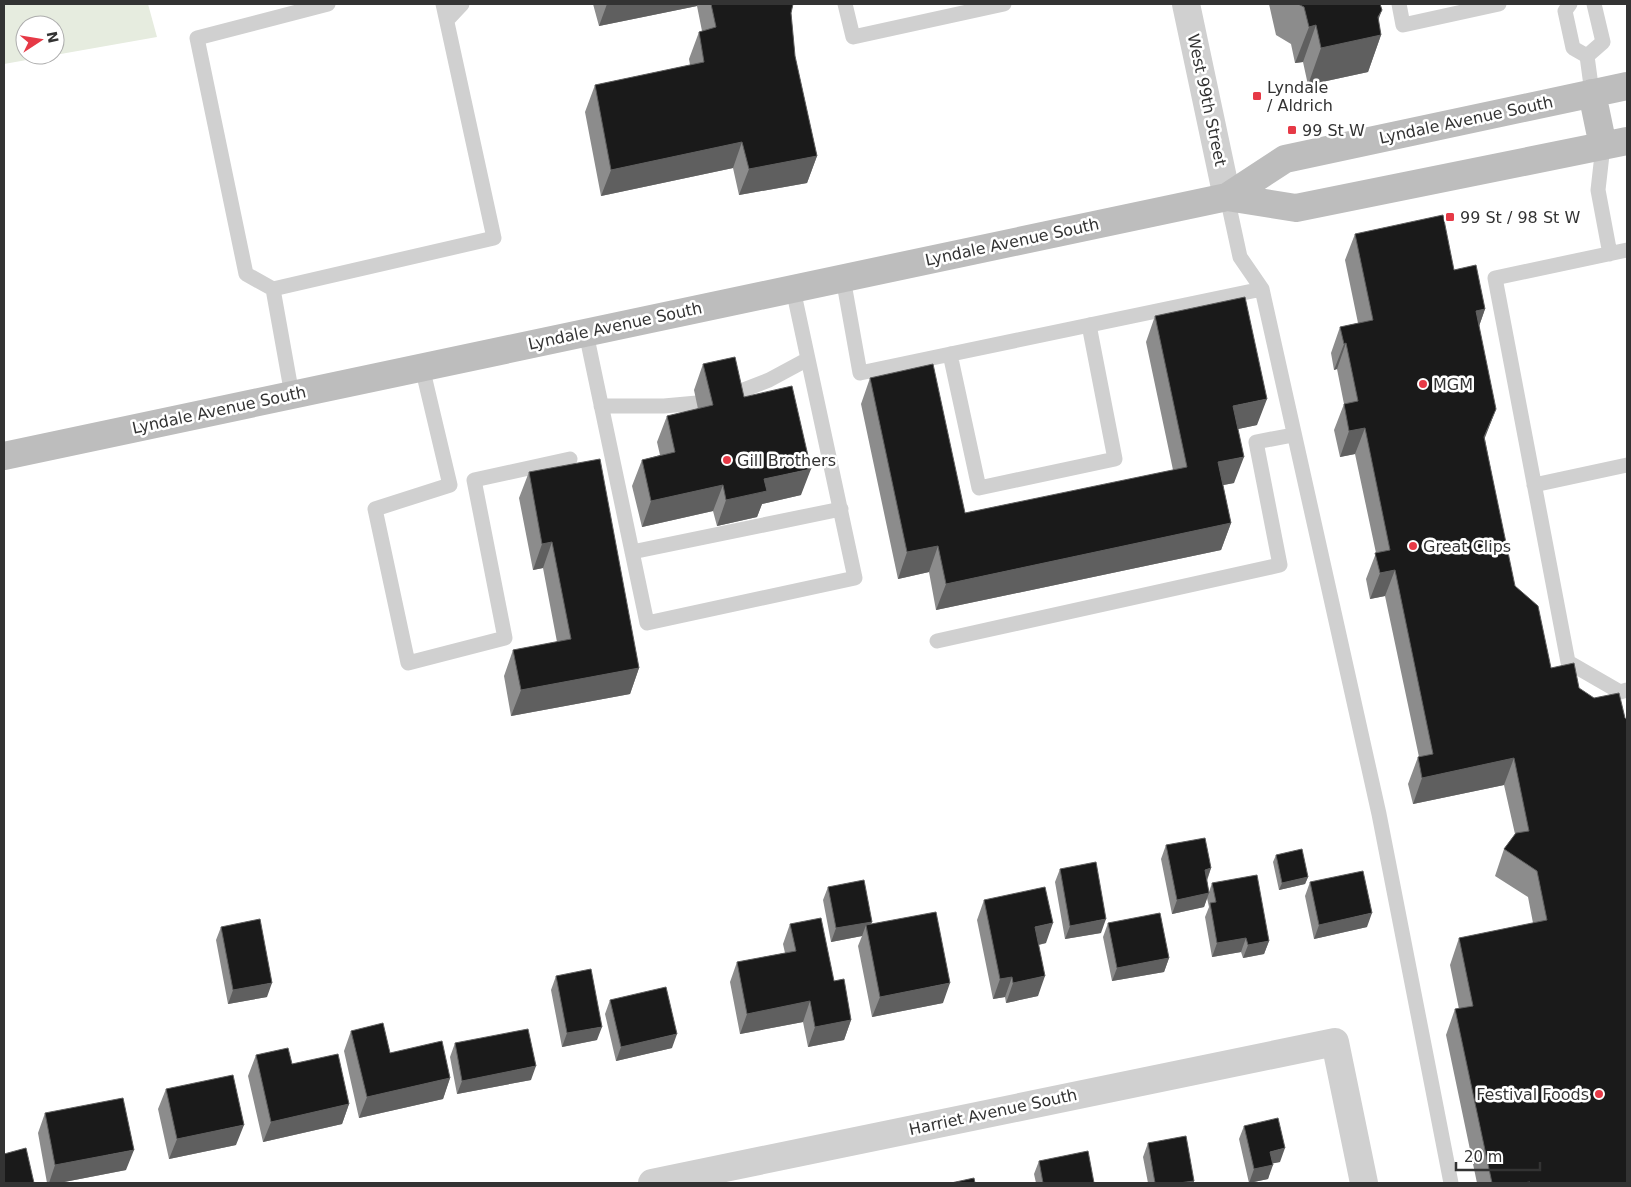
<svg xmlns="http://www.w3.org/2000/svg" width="1631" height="1187" font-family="'DejaVu Sans',sans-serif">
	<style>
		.green { fill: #e6ecdf; fill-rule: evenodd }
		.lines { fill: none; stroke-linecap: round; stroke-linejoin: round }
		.lane { stroke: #d0d0d0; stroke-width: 15 }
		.street { stroke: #d0d0d0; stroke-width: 28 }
		.secondary { stroke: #bdbdbd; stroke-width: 28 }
		.wall { fill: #8c8c8c }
		.shaded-wall { fill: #5f5f5f }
		.building { fill: #1a1a1a; stroke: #5f5f5f }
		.poi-dot { fill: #e63946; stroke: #fff; stroke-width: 2 }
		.labels { text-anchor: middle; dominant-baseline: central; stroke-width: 5; stroke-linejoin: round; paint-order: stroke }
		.poi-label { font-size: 16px; fill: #333; stroke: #fff; text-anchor: start }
		.street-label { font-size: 16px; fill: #333; stroke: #fff }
	</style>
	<rect width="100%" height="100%" fill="#fff"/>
	<path class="green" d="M4,4H148L157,37L4,64ZM25,25H55V55H25Z"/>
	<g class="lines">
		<path class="lane" d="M845,4L853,37L1004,4
			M1399,4L1403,25L1499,4
			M1570,4L1565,11L1573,48L1587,56
			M447,20L462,4
			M1587,56L1603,42L1594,4
			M1587,56L1592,93
			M1603,146L1598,190L1610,254
			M1227,197L1240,257L1262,289L1379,814L1451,1183
			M1627,250L1495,278L1568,662L1620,692L1627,690
			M843,278L860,373L1262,289
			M273,289L494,238L443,4
			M586,333L647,623L855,578L793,289
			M950,354L979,488L1115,459L1089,325
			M422,367L450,485L375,509L408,663L505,638L474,480L570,459
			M292,395L273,289L246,274L197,38L328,4
			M728,396L769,380L808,359
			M601,406H664L697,403
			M1534,485L1627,465
			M632,552L841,509
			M937,641L1280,565L1256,442L1293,435"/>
		<path class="street" d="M1186,4L1227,197
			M652,1183L1335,1042L1364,1183"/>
		<path class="secondary" d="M1592,93L1603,146
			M1227,197L1285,159L1627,86
			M4,456L1227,197L1296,208L1627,141"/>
	</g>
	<path class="wall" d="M593,4H793L791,13L795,56L817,156L807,183L739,195L733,168L601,196L585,112L595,85L690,65L689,59L699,32L702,31L697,6L599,26Z
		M1269,4H1380L1378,20L1381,35L1368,72L1308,85L1303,62L1295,63L1291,44L1276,35Z
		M1355,234L1454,270L1485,309L1479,326L1485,439L1627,1183H1477L1446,1035L1455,1009H1459L1450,965L1459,938L1533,923L1528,897L1495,876L1504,849L1515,834L1504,785L1413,804L1408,784L1418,757H1419L1385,596L1370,599L1366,579L1376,553L1355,454L1340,457L1334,430L1344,404L1337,369L1334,370L1331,353L1340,327L1358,323L1345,260Z
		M1155,316L1257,425L1238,429L1234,483L1223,485L1231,523L1221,550L936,610L929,572L898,579L861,404L870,378L965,513L1173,470L1146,342Z
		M703,364L744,397L801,495L762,504L757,517L717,526L713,511L642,527L632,486L642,460L660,455L657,442L667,416L698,409L694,390Z
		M529,472L639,668L630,694L511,716L504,676L513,650L557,642L543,568L533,570L519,498Z
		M1166,845L1211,868L1207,881L1209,892L1212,883L1269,941L1264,954L1243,958L1241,952L1212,957L1205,917L1209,907L1207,898L1204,907L1172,914L1161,859Z
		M1276,855L1308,877L1305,884L1279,890L1273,862Z
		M1060,869L1101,933L1065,939L1055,882Z
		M1310,882L1367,927L1314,939L1305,896Z
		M828,887L871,924L943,1003L872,1017L858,946L862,936L831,942L823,900Z
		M984,900L1046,943L1039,945L1038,996L1006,1003L1005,997L993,999L977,920Z
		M1108,923L1169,958L1164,972L1112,981L1103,937Z
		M790,924L834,981L851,1020L844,1040L808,1047L803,1022L740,1034L730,982L737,962L785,953L783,944Z
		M221,927L267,997L228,1004L216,940Z
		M556,976L597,1040L562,1047L551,990Z
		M610,1000L672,1048L616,1061L605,1014Z
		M351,1031L390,1053L450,1078L443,1099L359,1118L344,1051Z
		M455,1043L531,1080L457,1094L450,1057Z
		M256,1055L292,1064L349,1104L342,1124L263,1142L248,1076Z
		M166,1089L236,1145L169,1159L158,1109Z
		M45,1113L126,1170L59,1183H47L38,1133Z
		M1244,1126L1280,1162L1272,1163L1268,1179L1249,1183L1239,1139Z
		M1148,1143L1194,1181L1193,1183H1148L1143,1157Z
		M1039,1161L1094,1183H1036L1034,1174Z"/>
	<path class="shaded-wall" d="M607,4H698L697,6L599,26Z
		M1382,10L1372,37L1381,35L1368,72L1308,85L1321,48L1378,17Z
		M1316,25L1303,62L1295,63L1309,27Z
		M742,142L733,168L601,196L611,170Z
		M817,156L807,183L739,195L749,169Z
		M1485,309L1476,335V311Z
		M1346,343L1337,369L1334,370L1344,344Z
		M1267,399L1257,425L1224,432L1233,406Z
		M1496,409L1486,435L1475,463L1484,437Z
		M1365,428L1355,454L1340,457L1349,431Z
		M1244,457L1234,483L1208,488L1218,462Z
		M811,469L801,495L762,504L757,517L717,526L726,500L764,479Z
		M723,485L713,511L642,527L651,501Z
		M1231,523L1221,550L936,610L946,584Z
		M552,542L543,568L533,570L542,544Z
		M938,546L929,572L898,579L907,552Z
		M1395,570L1385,596L1370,599L1380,573Z
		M639,668L630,694L511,716L521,690Z
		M1514,758L1504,785L1413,804L1422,778Z
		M1211,868L1206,882L1205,870Z
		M1308,877L1305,884L1279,890L1282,883Z
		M1209,893L1204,907L1172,914L1177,900Z
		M1372,913L1367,927L1314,939L1319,925Z
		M1106,919L1101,933L1065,939L1070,926Z
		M872,922L867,934L866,925L862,936L831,942L836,928Z
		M1053,923L1046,943L1027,947L1035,927Z
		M1246,938L1241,952L1212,957L1217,943Z
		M1269,941L1264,954L1243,958L1248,945Z
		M1169,958L1164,972L1112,981L1117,968Z
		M1045,976L1038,996L1006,1003L1013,983Z
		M1012,977L1005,997L993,999L1000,979Z
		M272,983L267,997L228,1004L233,990Z
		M950,983L943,1003L872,1017L880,997Z
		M810,1001L803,1022L740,1034L747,1014Z
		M851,1020L844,1040L808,1047L815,1027Z
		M602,1027L597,1040L562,1047L567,1033Z
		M677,1034L672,1048L616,1061L621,1047Z
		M536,1066L531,1080L457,1094L462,1081Z
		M450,1078L443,1099L359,1118L367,1097Z
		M349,1104L342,1124L263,1142L271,1122Z
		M244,1125L236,1145L169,1159L177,1139Z
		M1285,1148L1280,1162L1265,1165L1270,1152Z
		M134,1150L126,1170L59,1183H49L55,1165Z
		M1273,1165L1268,1179L1249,1183L1254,1169Z
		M1194,1181L1193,1183H1179Z"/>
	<path class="building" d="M711,4H793L791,13L795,56L817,156L749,169L742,142L611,170L595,85L704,62L699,32L716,27Z
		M1298,4H1380L1382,10L1378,17L1381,35L1321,48L1316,25L1309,27L1304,7Z
		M1443,215L1454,270L1476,265L1485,309L1476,311L1496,409L1484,437L1515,586L1538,606L1551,668L1574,663L1579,688L1594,698L1619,693L1625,718L1627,720V1183H1530V1182L1523,1183H1492L1455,1009L1473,1006L1459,938L1547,920L1537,871L1504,849L1516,833L1529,831L1514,758L1422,778L1418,757L1433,754L1395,570L1380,573L1375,553L1390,550L1365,428L1349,431L1344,404L1358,401L1346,343L1344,344L1340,327L1373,320L1355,234Z
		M1245,297L1267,399L1233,406L1244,457L1218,462L1231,523L946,584L938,546L907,552L870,378L933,364L965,513L1187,467L1155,316Z
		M735,357L744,397L792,386L811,469L764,479L767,491L726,500L723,485L651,501L642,460L675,452L667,416L713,405L703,364Z
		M600,459L639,668L521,690L513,650L571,639L552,542L542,544L529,472Z
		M1205,838L1211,868L1205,870L1209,893L1177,900L1166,845Z
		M1302,849L1308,877L1282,883L1276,855Z
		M1096,862L1106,919L1070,926L1060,869Z
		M1363,871L1372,913L1319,925L1310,882Z
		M1257,875L1269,941L1248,945L1246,938L1217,943L1210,903L1216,902L1212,883Z
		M864,880L872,922L836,928L828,887Z
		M1045,887L1053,923L1035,927L1045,976L1013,983L1012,977L1000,979L984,900Z
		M936,912L950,983L880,997L866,925Z
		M1160,913L1169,958L1117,968L1108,923Z
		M821,918L834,981L844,979L851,1020L815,1027L810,1001L747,1014L737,962L796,951L790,924Z
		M260,919L272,983L233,990L221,927Z
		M591,969L602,1027L567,1033L556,976Z
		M666,987L677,1034L621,1047L610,1000Z
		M383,1023L390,1053L442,1041L450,1078L367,1097L351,1031Z
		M528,1029L536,1066L462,1081L455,1043Z
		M288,1048L292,1064L338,1054L349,1104L271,1122L256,1055Z
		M233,1075L244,1125L177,1139L166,1089Z
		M123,1098L134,1150L55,1165L45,1113Z
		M1278,1118L1285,1148L1270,1152L1273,1165L1254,1169L1244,1126Z
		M1186,1136L1194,1181L1179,1183H1155L1148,1143Z
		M26,1148L34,1183H4V1154Z
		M1088,1151L1094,1183H1043L1039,1161Z
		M974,1178L975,1183H951Z"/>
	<g class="poi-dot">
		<rect x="1252" y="91" width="10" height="10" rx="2.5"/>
		<rect x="1287" y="125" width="10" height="10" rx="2.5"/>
		<rect x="1445" y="212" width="10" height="10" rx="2.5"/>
		<circle cx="1423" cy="384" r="5"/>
		<circle cx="727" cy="460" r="5"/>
		<circle cx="1413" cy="546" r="5"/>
		<circle cx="1599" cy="1094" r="5"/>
	</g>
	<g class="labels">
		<g class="poi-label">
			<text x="1267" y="87">Lyndale<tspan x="1267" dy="18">/ Aldrich</tspan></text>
			<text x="1302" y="130">99 St W</text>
			<text x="1460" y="217">99 St / 98 St W</text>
			<text x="1433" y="384">MGM</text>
			<text x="737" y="460">Gill Brothers</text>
			<text x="1423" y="546">Great Clips</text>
			<text x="1589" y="1094" text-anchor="end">Festival Foods</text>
		</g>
		<g class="street-label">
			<text transform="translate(1207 100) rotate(78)">West 99th Street</text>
			<text transform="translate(1466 120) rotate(-12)">Lyndale Avenue South</text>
			<text transform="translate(1012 242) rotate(-12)">Lyndale Avenue South</text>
			<text transform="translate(615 326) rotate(-12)">Lyndale Avenue South</text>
			<text transform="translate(219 410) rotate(-12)">Lyndale Avenue South</text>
			<text transform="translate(993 1112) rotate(-12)">Harriet Avenue South</text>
		</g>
	</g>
	<rect width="1631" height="1187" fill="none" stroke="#333333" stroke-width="10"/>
	<g transform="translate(40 40) rotate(78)"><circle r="24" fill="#ffffff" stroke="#adadad"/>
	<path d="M0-4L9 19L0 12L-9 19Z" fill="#e63946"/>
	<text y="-8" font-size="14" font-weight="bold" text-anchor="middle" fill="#333333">N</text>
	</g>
	<path d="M1456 1162v8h84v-8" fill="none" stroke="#333333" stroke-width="2.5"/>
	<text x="1464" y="1162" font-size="15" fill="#333333" stroke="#ffffff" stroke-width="4" paint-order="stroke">20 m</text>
</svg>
